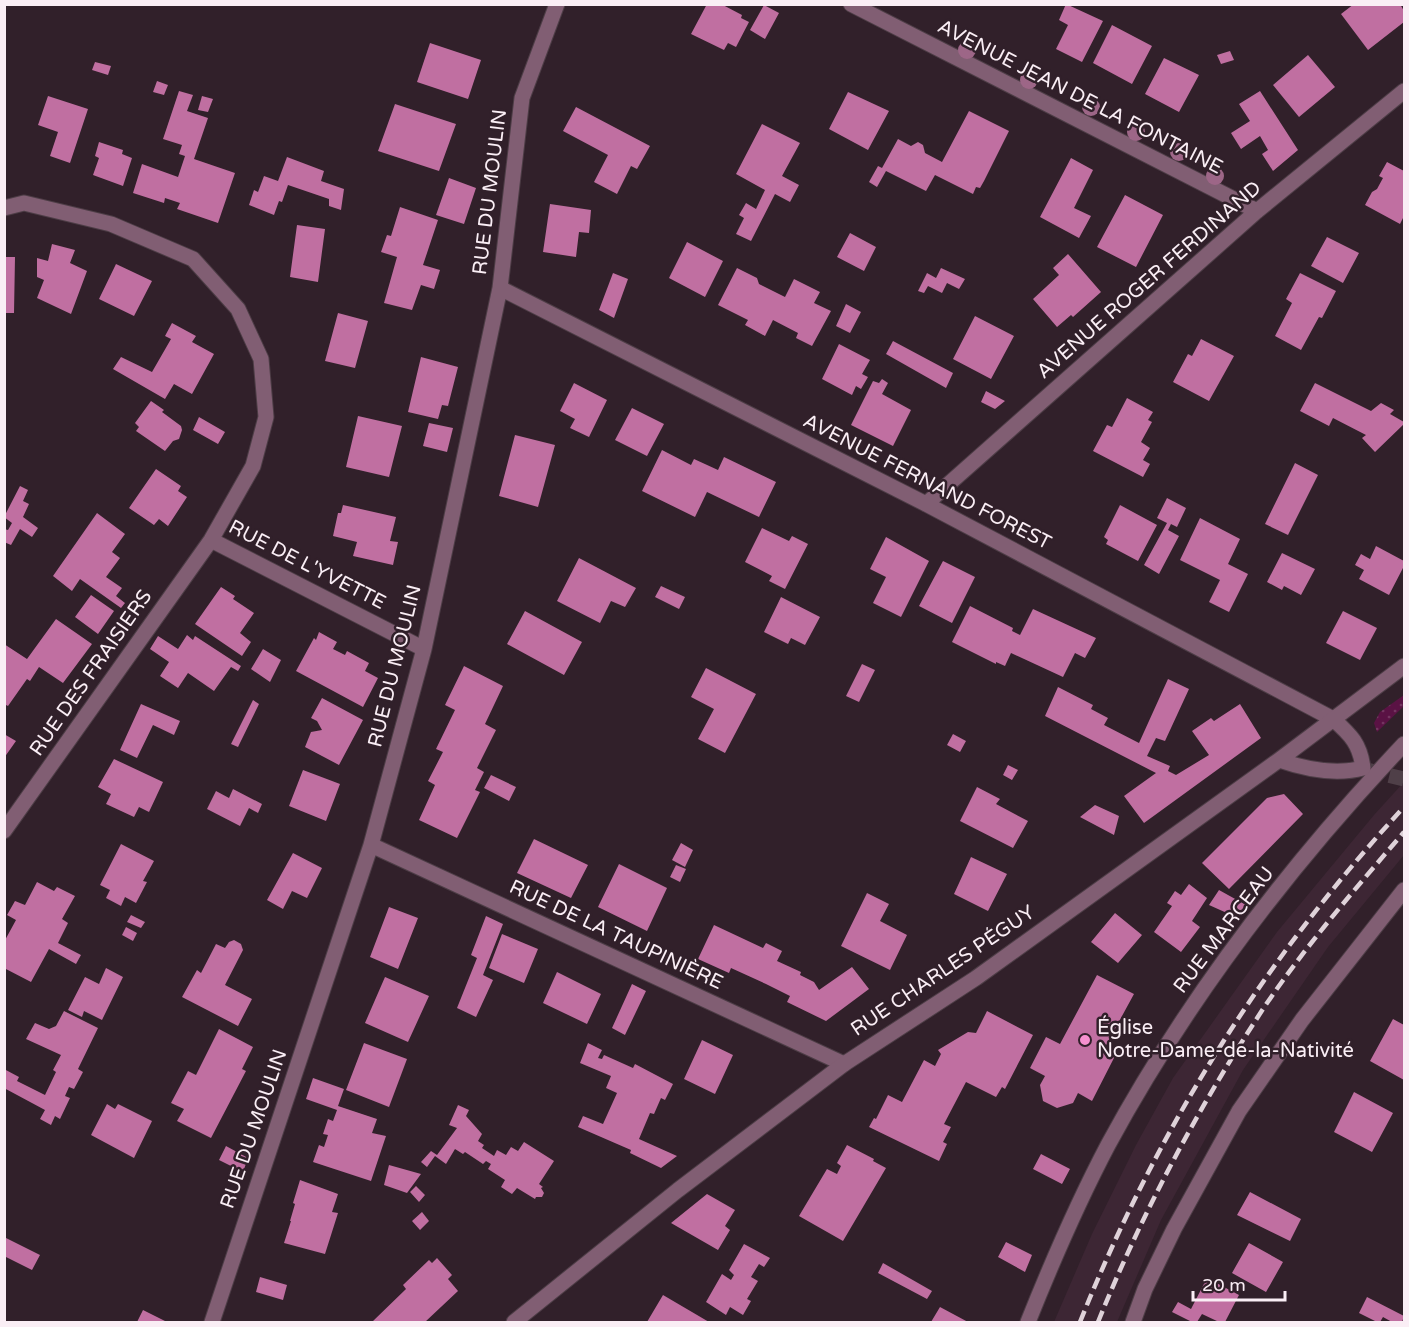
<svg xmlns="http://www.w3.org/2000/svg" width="1409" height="1327" font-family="'Varela Round',sans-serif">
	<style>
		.built { fill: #3d2634 }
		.green { fill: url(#green-dots) }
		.building { fill: #c06fa1 }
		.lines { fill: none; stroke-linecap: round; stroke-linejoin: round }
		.tertiary-tunnel { stroke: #4f3f48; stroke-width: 15; stroke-dasharray: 15 8; stroke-linecap: butt }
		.minor-casing { stroke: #4d3d46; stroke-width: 17 }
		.tertiary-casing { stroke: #4d3d46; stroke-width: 17 }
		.minor { stroke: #815e73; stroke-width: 15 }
		.tertiary { stroke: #815e73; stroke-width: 15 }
		.rail { stroke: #dfd2d9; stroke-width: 4.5; stroke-dasharray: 12 6; stroke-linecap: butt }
		.tree { fill: #9d6687 }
		.poi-dot { fill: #f690cf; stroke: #31202a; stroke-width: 2 }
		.labels { text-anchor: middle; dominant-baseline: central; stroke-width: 5; stroke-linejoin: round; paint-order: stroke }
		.street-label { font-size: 20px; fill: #faeef5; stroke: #31202a }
		.poi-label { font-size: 20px; fill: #faeef5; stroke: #31202a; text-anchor: start }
	</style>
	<defs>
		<pattern id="green-dots" width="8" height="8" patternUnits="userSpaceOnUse" patternTransform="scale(1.5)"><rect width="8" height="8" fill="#5a1244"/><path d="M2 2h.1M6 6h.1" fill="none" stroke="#733560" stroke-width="1.8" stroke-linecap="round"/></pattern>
	</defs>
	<rect width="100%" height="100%" fill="#31202a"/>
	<path class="built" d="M1404,782V855L1328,947L1243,1070L1161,1220L1117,1322H1054L1092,1234L1136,1145L1173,1078L1277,932L1374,815Z"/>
	<path class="green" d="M1404,695V706L1377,732L1374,723L1380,712Z"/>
	<path class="building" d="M707,4H721L742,15L741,18L749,22L736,47L728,43L724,50L691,34Z
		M1066,4L1103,21L1082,62L1056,49L1068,25L1059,20Z
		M1354,4H1400L1404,11V22L1368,50L1341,14Z
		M764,5L779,13L765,39L750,30Z
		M1112,25L1152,46L1132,84L1093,63Z
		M430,43L481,60L468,99L417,82Z
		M1230,51L1234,60L1221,64L1217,55Z
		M1308,55L1335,87L1299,117L1273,85Z
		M1164,58L1199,75L1179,112L1145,94Z
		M95,62L111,66L108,75L92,70Z
		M157,81L168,85L164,95L153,92Z
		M179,91L193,95L187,111L208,118L194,159L235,173L218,223L177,209L180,203L165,198L164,203L133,193L142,164L178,177L185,156L179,154L182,145L163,139Z
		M1260,91L1298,150L1273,171L1262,154L1268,150L1260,136L1241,149L1231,133L1250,121L1239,104Z
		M848,92L889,111L868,150L829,129Z
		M48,96L88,109L70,163L50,156L58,132L38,125Z
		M202,96L213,99L208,112L198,110Z
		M395,104L456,124L439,171L378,151Z
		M576,107L650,146L637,169L631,166L617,194L594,182L608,155L563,131Z
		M969,111L1009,131L984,181L980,188L976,187L973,194L935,175L926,191L886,171L877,187L869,182L878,166L882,168L898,139L911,146L918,142L923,145L925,153L942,162Z
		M762,124L800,143L782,176L799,185L790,202L775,194L751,241L736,234L744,218L739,215L746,203L756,209L765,190L736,174Z
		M99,142L123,150L122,154L132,158L123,186L93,175L99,158L95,156Z
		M287,157L324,171L321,181L344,189L341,210L329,206V199L288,185L282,202L279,201L274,215L249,205L254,190L258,192L264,176L278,181Z
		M1071,158L1093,170L1074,208L1091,216L1079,238L1040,217Z
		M1387,162L1404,171V216L1400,224L1365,205L1372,192L1377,189L1383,178L1379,176Z
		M449,178L476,188L464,224L436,215Z
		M1125,195L1163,215L1136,267L1097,247Z
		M550,204L591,210L589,233L579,232L576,257L543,252Z
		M400,207L438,220L423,265L440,270L434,289L421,285L412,310L384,303L397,257L381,252L387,235L391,236Z
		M297,225L325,229L318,282L290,277Z
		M850,233L876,247L864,271L837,257Z
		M1327,237L1359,253L1343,283L1311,266Z
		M687,242L723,261L705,297L669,278Z
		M52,244L75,250L70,263L87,271L71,314L37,298L44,280L37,277V258L48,261Z
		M1068,254L1101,292L1073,317L1071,315L1057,327L1033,299L1059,275L1053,268Z
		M4,257H15L14,313H4Z
		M116,264L152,281L134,316L99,299Z
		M737,268L757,278L759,284L785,297L794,279L820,292L814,303L831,311L812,346L796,338L798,333L773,320L765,336L745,325L748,320L718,305Z
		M941,268L965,279L959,289L947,283L942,293L928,286L924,293L918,291L927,273L936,278Z
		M613,273L628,279L614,318L599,310Z
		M1300,273L1336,291L1322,318L1319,317L1301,350L1275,336L1292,303L1286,299Z
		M846,304L861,312L850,333L836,326Z
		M338,313L368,321L355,368L325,361Z
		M975,316L1014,336L991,379L953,359Z
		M172,323L196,336L192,342L214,354L192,394L174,384L165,399L113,369L121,357L152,372L171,339L165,336Z
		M1201,339L1234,356L1209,401L1173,382L1188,354L1192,356Z
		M893,341L953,373L946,388L886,354Z
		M839,344L870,360L862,374L868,377L861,389L856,386L852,395L822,379Z
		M421,357L458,367L448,406L442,405L438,419L408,412Z
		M882,379L888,383L882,394L911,410L893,446L851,425L873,381L879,383Z
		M574,383L607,400L589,437L570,428L575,419L560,411Z
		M1315,383L1371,411L1381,403L1394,410L1390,414L1404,422V424L1375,452L1362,438L1366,435L1333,418L1329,426L1300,411Z
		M986,391L1005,401L995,409L981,402Z
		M1127,398L1153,412L1148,420L1152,422L1141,442L1150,448L1143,460L1150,464L1143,477L1093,451L1107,425L1112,427Z
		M151,401L164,410L162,412L181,426L182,430L179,439L173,441L165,451L136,431L139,427L135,423Z
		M632,408L664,424L647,456L615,440Z
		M358,416L402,426L389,477L346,467Z
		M199,417L225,432L218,444L193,430Z
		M429,423L453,428L447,452L423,446Z
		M515,435L555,445L538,507L499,496Z
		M662,450L691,465L694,459L718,470L724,457L776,482L759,517L707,492L695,517L642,491Z
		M1295,463L1318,475L1288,535L1265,524Z
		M156,469L181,486L178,491L187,497L168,526L159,519L154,525L129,508Z
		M20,486L28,490L23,501L29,504L23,517L38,528L32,537L20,529L11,545L4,542V529L8,530L12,523L4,517Z
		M1167,498L1186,508L1177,527L1171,524L1168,530L1179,536L1159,574L1144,565L1167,523L1157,518Z
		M343,505L396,517L390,541L398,542L393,565L353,556L357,542L333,536L338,513H341Z
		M1120,505L1157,525L1138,561L1106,544L1108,540L1104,537Z
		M97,513L125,534L112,552L120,558L106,577L122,588L116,596L125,603L121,608L80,579L72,591L53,576Z
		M1200,518L1240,539L1228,564L1248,574L1229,612L1209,602L1220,580L1180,560Z
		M762,528L789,541L792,536L808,544L785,589L769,581L772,576L745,562Z
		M886,537L929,561L901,617L873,603L886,577L870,569Z
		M1376,546L1404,561V566L1389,595L1359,579L1364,570L1355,565L1361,554L1370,559Z
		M1282,553L1315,569L1301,595L1284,586L1282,590L1267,582Z
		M579,558L636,588L625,607L611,601L600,623L557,601Z
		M943,561L975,577L952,623L919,606Z
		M661,586L685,597L679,609L655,597Z
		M221,587L235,596L233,599L254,613L240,633L251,642L242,656L195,624Z
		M91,595L114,611L98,634L75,617Z
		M781,597L820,617L805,645L791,638L788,644L764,632Z
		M970,606L1013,628L1012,631L1020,635L1033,609L1096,638L1085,658L1075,653L1063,677L1011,653L1005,666L996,662V664L952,642Z
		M525,611L582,642L564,675L507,644Z
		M1343,611L1377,628L1360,660L1326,643Z
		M56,619L92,644L63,683L39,667L30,681L27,679L8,706L6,705L4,707V644L27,659Z
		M319,632L337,642L333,649L345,655L347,651L369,663L365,671L378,678L363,707L296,671L314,638L316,640Z
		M187,635L193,640L195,636L241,666L238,671L231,667L214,691L188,673L178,688L160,676L169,662L150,649L158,636L178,649Z
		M263,649L281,660L270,682L251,669Z
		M862,664L875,670L859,702L846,696Z
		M464,666L503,686L485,724L496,730L477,768L484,772L475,790L480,792L457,838L419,820L435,785L428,781L443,752L436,749L455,710L445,705Z
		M706,668L756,694L725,753L698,739L714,709L691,697Z
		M1168,679L1189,689L1165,741L1156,738L1147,756L1170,766L1168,771L1176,775L1209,755L1192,731L1211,718L1214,721L1240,704L1261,738L1144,823L1124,796L1156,773L1045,716L1058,687L1093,705L1091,709L1108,718L1104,725L1139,743Z
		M322,698L363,720L339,765L305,747L311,732L322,730L317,721L311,718Z
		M253,700L259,704L238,747L231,744Z
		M141,704L180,721L174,735L153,725L137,758L120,750Z
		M4,734L16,741L4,758Z
		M953,734L966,741L960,752L947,745Z
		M114,759L163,782L149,812L139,807L134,817L106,804L111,794L98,787Z
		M1008,765L1018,770L1012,780L1003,775Z
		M303,770L340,784L326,821L289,806Z
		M491,775L516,787L509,801L484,788Z
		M977,787L1000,799L996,804L1028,821L1013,848L960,821Z
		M233,789L262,804L258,813L249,808L240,826L207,809L216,791L229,798Z
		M1284,794L1303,814L1229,889L1202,863L1267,798Z
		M1095,805L1119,816L1114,835L1080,817Z
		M534,839L588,865L571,898L517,873Z
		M681,843L693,850L685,867L672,860Z
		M121,844L154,861L143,881L147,882L136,903L125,897L121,906L106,898L110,890L100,885Z
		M293,853L322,868L307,898L292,891L283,909L267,900Z
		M971,857L1007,874L988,911L954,894Z
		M619,864L667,888L647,931L598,907Z
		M676,865L686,869L680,882L670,877Z
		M37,882L54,891L57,887L75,896L62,919L68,923L58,943L81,955L76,964L49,949L31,982L4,968V942L16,920L7,915L15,901L25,905Z
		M1189,884L1207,898L1192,921L1200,927L1181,952L1154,932L1172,906L1167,903L1175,891L1181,895Z
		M1219,890L1246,905L1238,918L1209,905Z
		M867,893L889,904L880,921L907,935L890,970L841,946Z
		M389,907L418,918L398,969L370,957Z
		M1115,913L1142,935L1118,963L1091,942Z
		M131,915L145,922L141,928L127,922Z
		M486,916L503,924L483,975L493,980L476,1017L457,1008L477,958L471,955Z
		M714,925L763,948L766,943L782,951L777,961L801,972L800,975L814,982L819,990L852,967L869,989L826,1021L787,1002L790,996L766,984L731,968L729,973L698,959Z
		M126,927L137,933L133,941L122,935Z
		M502,934L538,949L524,983L489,968Z
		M234,940L241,944L243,950L225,985L252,999L238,1026L182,997L197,970L201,973L216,944L225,948L229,942Z
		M106,968L123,977L102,1020L84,1011L82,1017L68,1010L85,977L99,984Z
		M557,972L601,994L587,1024L543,1003Z
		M1097,975L1134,994L1104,1049L1115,1056L1092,1101L1078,1093L1073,1103L1057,1108L1043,1101L1040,1085L1045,1076L1030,1068L1046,1037L1060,1044Z
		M385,977L429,996L408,1042L365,1023Z
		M632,984L646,991L625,1035L612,1028Z
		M64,1011L98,1028L78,1069L83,1072L74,1089L69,1087L65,1096L70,1098L60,1119L55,1116L51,1125L40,1119L45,1110L4,1088V1069L19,1077L17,1081L45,1095L56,1072L53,1070L61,1055L26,1039L35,1023L49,1029L56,1026Z
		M987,1011L1033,1035L1005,1089L1002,1087L996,1097L966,1082L944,1124L951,1127L943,1142L947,1144L939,1161L869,1127L874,1118L876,1119L888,1095L902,1102L924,1060L935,1066L941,1054L938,1050L968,1032L976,1033Z
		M1393,1019L1404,1025V1080L1370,1061Z
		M219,1029L253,1047L242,1069L246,1071L211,1138L177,1121L184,1109L171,1103L188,1071L196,1075Z
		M702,1040L733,1055L715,1094L684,1079Z
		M364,1043L407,1059L389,1107L346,1090Z
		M588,1043L602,1050L598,1058L602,1059L604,1055L633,1068L635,1064L673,1084L665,1100L661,1098L654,1114L650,1113L639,1139L677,1156L661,1168L630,1153L631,1150L578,1127L583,1116L603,1124L617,1093L606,1088L611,1076L580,1063Z
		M313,1078L344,1089L338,1106L377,1119L372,1133L386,1136L371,1181L313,1162L319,1145L324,1147L328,1135L323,1134L328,1119L333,1121L337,1110L306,1099Z
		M1354,1092L1393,1113L1372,1152L1334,1132Z
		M107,1104L115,1109L118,1104L152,1121L134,1158L91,1135Z
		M458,1105L469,1110L466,1116L482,1134L478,1141L484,1145L482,1148L494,1156L497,1150L506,1155L511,1147L518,1151L524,1142L554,1161L539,1184L543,1187L541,1188L544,1193L542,1197H536L535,1199L517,1188L512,1194L501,1187L505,1180L488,1169L491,1164L486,1161L483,1164L465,1152L463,1154L455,1149L446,1164L435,1156L427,1167L421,1162L431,1151L437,1155L457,1128L449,1125Z
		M847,1145L874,1159L873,1161L886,1168L843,1241L799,1216L827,1169L837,1174L841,1166L837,1163Z
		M226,1146L248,1158L243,1172L219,1160Z
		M1041,1154L1070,1169L1062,1184L1033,1169Z
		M389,1165L421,1174L407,1193L384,1185Z
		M300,1180L338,1194L332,1212L338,1213L325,1254L284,1243L291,1221H290L295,1204L293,1203Z
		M416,1186L425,1195L419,1202L410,1192Z
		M1250,1192L1301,1219L1290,1241L1237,1215Z
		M707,1194L735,1210L725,1226L730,1230L718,1250L671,1223Z
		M422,1212L429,1221L420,1230L412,1221Z
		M4,1237L40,1255L32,1270L4,1256Z
		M1006,1242L1032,1255L1025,1272L998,1257Z
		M1249,1243L1283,1262L1266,1292L1232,1273Z
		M744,1244L770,1258L764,1267L759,1264L751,1277L758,1281L747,1299L751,1301L743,1315L730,1307L726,1315L706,1302L722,1274L731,1280L734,1275L729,1270Z
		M437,1258L452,1275L448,1279L458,1291L425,1322H372L406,1289L403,1285L429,1260L432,1263Z
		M883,1263L932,1291L927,1299L878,1273Z
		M260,1277L287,1285L283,1300L256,1292Z
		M1207,1278L1239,1295L1225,1322H1219L1202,1314L1197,1322H1192L1172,1312L1178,1302L1191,1309Z
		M663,1295L709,1322H647Z
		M1367,1297L1404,1316L1402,1322H1392L1383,1317L1380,1322H1377L1359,1313Z
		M940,1307L968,1322H931Z
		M143,1310L167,1322H137Z"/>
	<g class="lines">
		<path class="tertiary-tunnel" d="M1367,770L1404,779"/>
		<g class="minor-casing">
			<path id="minor" d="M851,4L1257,211
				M4,208L24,203L111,224L193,259L238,309L261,359L266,417L253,466L211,540L4,831
				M500,288L926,504L1333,719
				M926,504L1257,211L1404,91
				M211,540L424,649
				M371,845L844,1064
				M212,1322L371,845L424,649L500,288L522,98L557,4
				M1028,1322C1052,1262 1078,1202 1108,1145C1187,999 1291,864 1404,744
				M1133,1322L1145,1289L1174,1229L1239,1111L1302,1020L1404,890"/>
		</g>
		<g class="tertiary-casing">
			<path id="tertiary" d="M1279,760C1305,769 1337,775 1363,768C1360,744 1351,735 1333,719
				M514,1322L678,1190L844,1064L976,978L1279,760L1404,666"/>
		</g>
		<use href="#minor" class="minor"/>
		<use href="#tertiary" class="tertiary"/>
		<path class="rail" d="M1080,1322C1157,1130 1263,960 1404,807
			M1098,1322C1143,1211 1199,1106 1265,1006C1307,944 1356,888 1404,832"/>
	</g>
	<g class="tree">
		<circle cx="967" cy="50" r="9"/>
		<circle cx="1029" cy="80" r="9"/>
		<circle cx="1091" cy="107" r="9"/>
		<circle cx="1136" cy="132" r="9"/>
		<circle cx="1179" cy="152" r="9"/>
		<circle cx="1215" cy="176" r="9"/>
	</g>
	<circle class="poi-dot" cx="1085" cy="1040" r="6"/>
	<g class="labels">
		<g class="street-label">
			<text transform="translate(1080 97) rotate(27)">AVENUE JEAN DE LA FONTAINE</text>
			<text transform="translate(490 192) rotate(-83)">RUE DU MOULIN</text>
			<text transform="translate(1149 280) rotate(-41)">AVENUE ROGER FERDINAND</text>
			<text transform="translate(927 482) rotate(27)">AVENUE FERNAND FOREST</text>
			<text transform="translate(307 565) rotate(27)">RUE DE L'YVETTE</text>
			<text transform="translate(395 666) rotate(-76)">RUE DU MOULIN</text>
			<text transform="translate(91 673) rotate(-55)">RUE DES FRAISIERS</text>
			<text transform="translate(1224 930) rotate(-53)">RUE MARCEAU</text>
			<text transform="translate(616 935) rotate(25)">RUE DE LA TAUPINIÈRE</text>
			<text transform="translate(943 971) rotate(-34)">RUE CHARLES PÉGUY</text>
			<text transform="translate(254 1129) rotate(-71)">RUE DU MOULIN</text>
		</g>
		<g class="poi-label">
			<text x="1097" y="1028">Église<tspan x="1097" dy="23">Notre-Dame-de-la-Nativité</tspan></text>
		</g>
	</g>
	<rect width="1409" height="1327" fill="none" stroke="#faeef5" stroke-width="12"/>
	<path d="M1193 1291v9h92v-9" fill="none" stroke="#faeef5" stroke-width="3"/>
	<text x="1202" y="1291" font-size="18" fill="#faeef5" stroke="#31202a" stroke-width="4.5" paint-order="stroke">20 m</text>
</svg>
